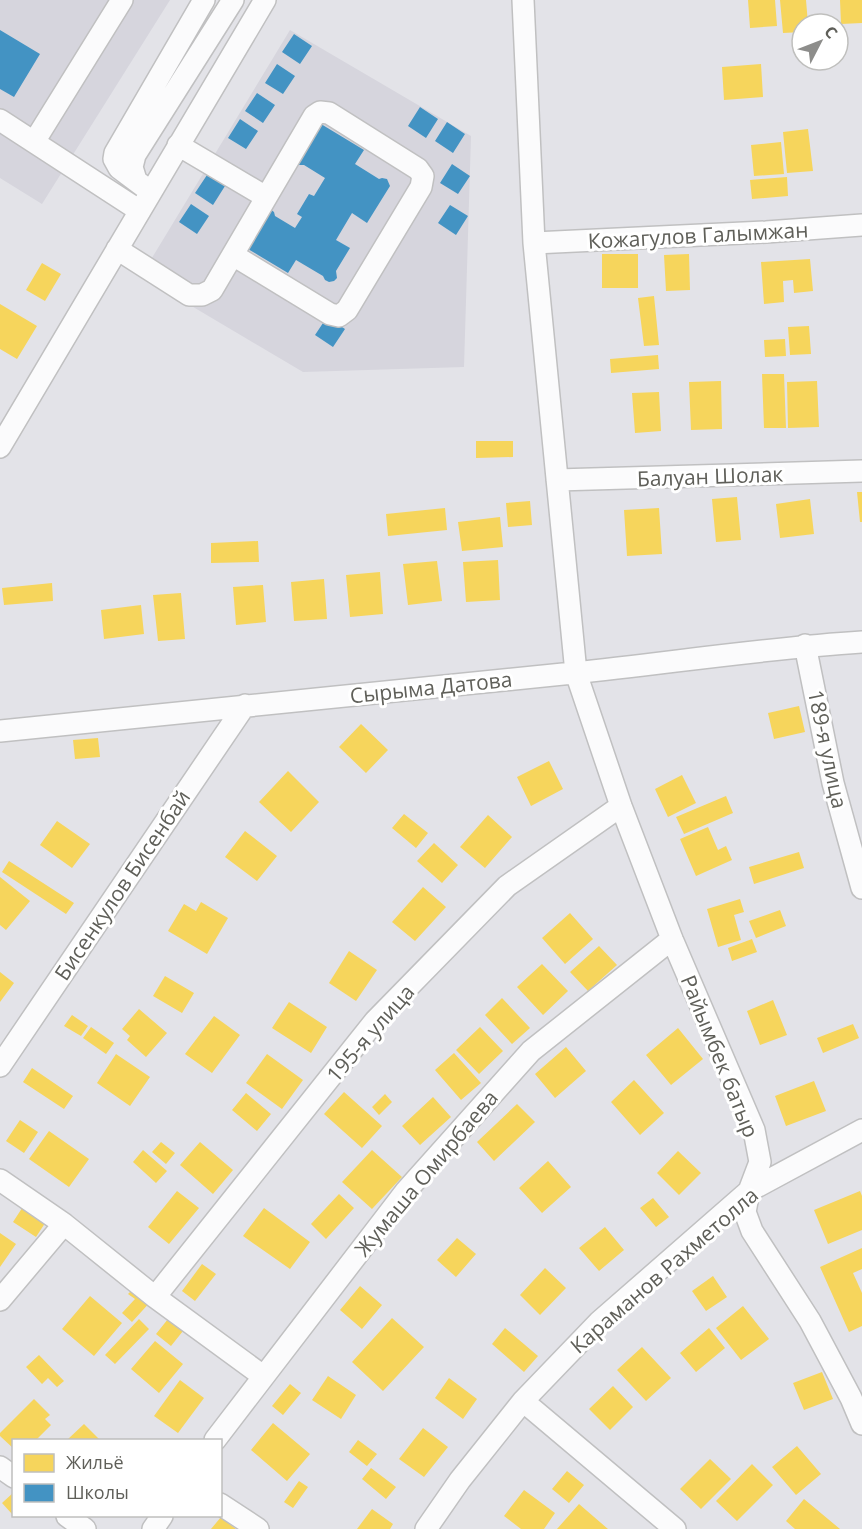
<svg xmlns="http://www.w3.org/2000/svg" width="862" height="1529" font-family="'Open Sans',sans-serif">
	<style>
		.education { fill: #d6d5dd }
		.homes { fill: #f6d55c }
		.schools { fill: #4393c3 }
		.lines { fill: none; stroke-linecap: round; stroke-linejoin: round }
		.minor-casing { stroke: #c0c0c1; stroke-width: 24 }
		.minor { stroke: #fbfbfc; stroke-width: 21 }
		.labels { text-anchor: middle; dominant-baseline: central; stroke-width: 6; stroke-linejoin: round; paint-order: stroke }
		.street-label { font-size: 21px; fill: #5f5f59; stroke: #fff }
	</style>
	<rect width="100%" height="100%" fill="#e3e3e8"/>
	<path class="education" d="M0,0H170L42,204L0,178Z
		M290,30L471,136L464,367L303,372L141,276Z"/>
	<path class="homes" d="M748,0H775L777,26L750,28Z
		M780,0H806L808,24H802V32L783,33Z
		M840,0H862V23L841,24Z
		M761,64L763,97L724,100L722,67Z
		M808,129L813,171L787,173L783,132Z
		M781,142L784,174L754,176L751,145Z
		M787,177L788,196L752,199L750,180Z
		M602,254H638V288H602Z
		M689,254L690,290L666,291L664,255Z
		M810,259L813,291L794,293L793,280L783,281L784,302L764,304L761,262Z
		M42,263L61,274L45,301L26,290Z
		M654,296L659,345L644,346L638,298Z
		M0,304L37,326L17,359L0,349Z
		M809,326L811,354L790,355L788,327Z
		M785,339L786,356L765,357L764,340Z
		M658,355L659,369L611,373L610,359Z
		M762,374H784L786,428H764Z
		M721,381L722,429L691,430L689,382Z
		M817,381L819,427L788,428L787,382Z
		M659,392L661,431L635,433L632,393Z
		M476,441H513V457L476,458Z
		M857,492H862V522H860Z
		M737,497L741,540L716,542L712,499Z
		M810,499L814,534L780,538L776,504Z
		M530,501L532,525L508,527L506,503Z
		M445,508L447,530L388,536L386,514Z
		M659,508L662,554L627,556L624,510Z
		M500,517L503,547L462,551L458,522Z
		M258,541L259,562L211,563V543Z
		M498,560L500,600L466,602L463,562Z
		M437,561L442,601L408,605L403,564Z
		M380,572L383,614L350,617L346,575Z
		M324,579L327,619L294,621L291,582Z
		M52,583L53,601L4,605L2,588Z
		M263,585L266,622L236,625L233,587Z
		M181,593L185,639L158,641L153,595Z
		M141,605L144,634L104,639L101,610Z
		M799,706L805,732L774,739L768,713Z
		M361,724L388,750L366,773L339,747Z
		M98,738L100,757L75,759L73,740Z
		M549,761L563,789L531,806L517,777Z
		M288,771L319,802L291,832L259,802Z
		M682,775L696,803L668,817L655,789Z
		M726,796L733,813L684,834L676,817Z
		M404,814L428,833L416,848L392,828Z
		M488,815L512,837L485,868L460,847Z
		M57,821L90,844L72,868L40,845Z
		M708,827L718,850L726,846L732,860L696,876L680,839Z
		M245,831L277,856L257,881L225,857Z
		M434,843L458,865L442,883L417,861Z
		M799,852L804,868L754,884L749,867Z
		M9,861L74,903L66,914L2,872Z
		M0,877L30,901L6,930L0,925Z
		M423,887L446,907L415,941L392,922Z
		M740,899L744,912L734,915L741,940L718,947L707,909Z
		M201,902L228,918L207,954L168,931L184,904L196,911Z
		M780,910L786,926L756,938L749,921Z
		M570,913L593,939L565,964L542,938Z
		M752,939L757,952L732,961L728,948Z
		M599,946L617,965L588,991L570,972Z
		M349,951L377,970L356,1001L329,983Z
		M542,964L568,991L543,1015L517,987Z
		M0,972L14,983L0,1002Z
		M165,976L194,993L182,1013L153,996Z
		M502,998L530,1028L512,1044L485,1015Z
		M773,1000L787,1035L760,1045L747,1011Z
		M289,1002L327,1027L311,1053L272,1028Z
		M139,1009L167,1033L146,1057L127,1040L130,1036L122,1029Z
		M72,1015L88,1026L81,1036L64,1026Z
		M214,1016L240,1035L212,1073L185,1054Z
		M853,1024L859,1038L823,1053L817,1038Z
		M91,1027L114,1043L106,1054L83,1038Z
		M480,1027L503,1051L479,1074L456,1050Z
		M678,1028L703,1059L671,1085L646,1055Z
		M566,1047L586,1071L555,1098L535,1074Z
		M454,1053L481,1083L461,1100L435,1070Z
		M116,1054L150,1077L130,1106L97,1083Z
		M267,1054L303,1080L282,1109L246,1083Z
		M32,1068L73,1096L64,1109L23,1082Z
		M634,1080L664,1113L640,1135L611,1102Z
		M814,1081L826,1111L786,1126L775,1096Z
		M344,1092L382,1126L362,1148L324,1114Z
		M246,1093L271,1114L257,1131L232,1110Z
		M385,1094L392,1102L379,1115L372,1107Z
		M433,1097L451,1117L420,1145L402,1126Z
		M517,1104L535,1122L494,1161L477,1142Z
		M20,1120L38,1132L24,1153L6,1141Z
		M49,1131L89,1159L69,1187L29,1159Z
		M161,1142L175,1153L166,1164L152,1152Z
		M200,1142L233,1170L213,1194L180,1165Z
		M143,1150L167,1171L156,1183L133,1162Z
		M372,1150L402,1177L372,1209L342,1182Z
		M678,1151L701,1173L679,1195L657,1173Z
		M548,1161L571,1187L542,1213L519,1188Z
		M177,1191L199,1208L169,1244L148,1227Z
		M860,1191L862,1196V1230L828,1244L814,1210Z
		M339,1194L354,1208L326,1239L311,1224Z
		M653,1198L669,1217L656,1227L640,1208Z
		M26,1202L49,1217L36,1237L13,1222Z
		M264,1208L310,1242L290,1269L243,1236Z
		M605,1227L624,1250L599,1271L579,1248Z
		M0,1233L16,1244L0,1267Z
		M457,1238L476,1254L456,1277L437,1260Z
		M862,1248V1269L853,1273L862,1293V1326L849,1332L820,1267Z
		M202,1264L216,1274L195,1301L182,1291Z
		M545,1268L566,1288L540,1315L520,1295Z
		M713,1276L727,1297L706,1311L692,1291Z
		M136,1286L152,1300L132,1322L122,1313L135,1299L128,1294Z
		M360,1286L382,1305L362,1329L340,1310Z
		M90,1296L122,1323L94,1356L62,1329Z
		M743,1306L769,1339L741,1360L716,1328Z
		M392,1318L424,1347L383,1391L352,1362Z
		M139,1319L149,1329L115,1364L105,1355Z
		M168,1319L183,1331L171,1346L156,1334Z
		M505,1328L538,1356L524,1372L492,1344Z
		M709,1328L725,1348L696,1372L680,1353Z
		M155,1341L183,1364L159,1393L131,1369Z
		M642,1347L671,1378L646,1401L617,1370Z
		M39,1355L64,1381L57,1387L48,1378L42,1384L26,1367Z
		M822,1372L833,1399L804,1410L793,1383Z
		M328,1376L356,1395L341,1419L312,1400Z
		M449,1378L477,1399L463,1419L435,1398Z
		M180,1380L204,1398L178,1433L154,1416Z
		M290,1384L301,1393L283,1415L272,1406Z
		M613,1386L633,1407L610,1430L589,1409Z
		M34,1399L50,1415L45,1419L51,1425L36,1440H14V1449L0,1436V1433Z
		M273,1423L310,1454L287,1481L251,1450Z
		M84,1424L100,1440H67Z
		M423,1428L448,1447L424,1477L399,1459Z
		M358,1440L377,1454L367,1466L349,1452Z
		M797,1446L821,1474L796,1495L772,1467Z
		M710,1459L731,1479L701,1509L680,1489Z
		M752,1464L773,1485L737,1521L716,1501Z
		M371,1468L396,1487L386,1499L362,1479Z
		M567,1471L584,1485L569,1503L552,1489Z
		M299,1481L308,1487L293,1508L284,1502Z
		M524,1490L555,1513L544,1529H521L504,1516Z
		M14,1492V1513L12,1514L2,1503Z
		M804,1499L840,1529H795L786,1521Z
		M579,1504L608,1529H557Z
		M372,1509L393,1524L390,1529H357Z
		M221,1517L236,1529H211Z"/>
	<path class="schools" d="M0,30L40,54L14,97L0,89Z
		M294,34L312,46L300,64L282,52Z
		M277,64L295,76L283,94L265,83Z
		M257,93L275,105L263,123L245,111Z
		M420,107L438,119L426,138L408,126Z
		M240,119L258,131L246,149L228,138Z
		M447,122L465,134L453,153L435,141Z
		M321,124L364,150L355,164L379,179L382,178L387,179L390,186L367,223L352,213L336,240L350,248L336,271L337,278L334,281L329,282L325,280L323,276L296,260L288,273L248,249L270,209L274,212L275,216L295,228L302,217L297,214L309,194L314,196L325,178L304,165H299L296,161Z
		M452,164L470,176L458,194L440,183Z
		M207,175L225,186L213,205L195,193Z
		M191,204L209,216L197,234L179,222Z
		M450,205L468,216L456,235L438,223Z
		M327,317L345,329L333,347L315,335Z"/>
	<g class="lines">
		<g class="minor-casing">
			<path id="minor" d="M523,0L534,243L576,673L621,806L672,939L754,1130L760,1162L749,1191L745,1212L752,1231L810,1321L851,1398L862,1424
				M0,120L140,211
				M34,142L122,0
				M178,145L266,197
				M136,180L132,167L135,155L233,0
				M151,192L119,168L114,159L115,153L204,0
				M534,243L766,232L862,225
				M117,249L189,295H202L212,290L314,116L320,112L329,113L418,169L423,176L421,187L347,310L339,316L330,314L233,255
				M0,447L265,0
				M557,480L862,471
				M805,645L833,783L862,888
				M0,731C191,711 382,692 573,673C670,663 765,648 862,642
				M0,1066L245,705
				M0,1180L64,1224L155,1297L263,1376
				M155,1297L375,1021L507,886L621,806
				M0,1300L64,1224
				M523,1401L675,1529
				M215,1440L406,1191L531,1051L672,939
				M0,1467L14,1477
				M220,1504L258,1529
				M67,1516L85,1529
				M153,1529L162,1516
				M426,1529L460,1480L523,1401L599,1322L749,1191L862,1130"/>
		</g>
		<use href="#minor" class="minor"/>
	</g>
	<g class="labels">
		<g class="street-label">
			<text transform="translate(698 235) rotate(-3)">Кожагулов Галымжан</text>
			<text transform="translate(710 476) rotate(-2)">Балуан Шолак</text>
			<text transform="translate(431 687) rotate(-6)">Сырыма Датова</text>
			<text transform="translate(828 749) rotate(78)">189-я улица</text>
			<text transform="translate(122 885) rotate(-56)">Бисенкулов Бисенбай</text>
			<text transform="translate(370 1033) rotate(-49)">195-я улица</text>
			<text transform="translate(720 1056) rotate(68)">Райымбек батыр</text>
			<text transform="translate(426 1173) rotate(-50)">Жумаша Омирбаева</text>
			<text transform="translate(664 1270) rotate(-41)">Караманов Рахметолла</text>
		</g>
	</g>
	<rect x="12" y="1439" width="210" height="78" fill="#ffffff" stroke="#bfbfbd" stroke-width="1.5"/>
	<rect x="24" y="1454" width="30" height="18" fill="#f6d55c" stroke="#bfbfbd" stroke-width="1.5"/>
	<text x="66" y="1469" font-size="18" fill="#5f5f59">Жильё</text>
	<rect x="24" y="1484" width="30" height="18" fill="#4393c3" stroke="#bfbfbd" stroke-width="1.5"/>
	<text x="66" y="1499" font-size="18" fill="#5f5f59">Школы</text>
	<g transform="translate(820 42) rotate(48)"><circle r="28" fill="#ffffff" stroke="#bfbfbd" stroke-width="1.5"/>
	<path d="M0-4.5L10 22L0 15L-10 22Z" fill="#8d8d8b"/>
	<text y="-9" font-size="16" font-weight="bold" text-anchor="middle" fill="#5f5f59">С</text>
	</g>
</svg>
